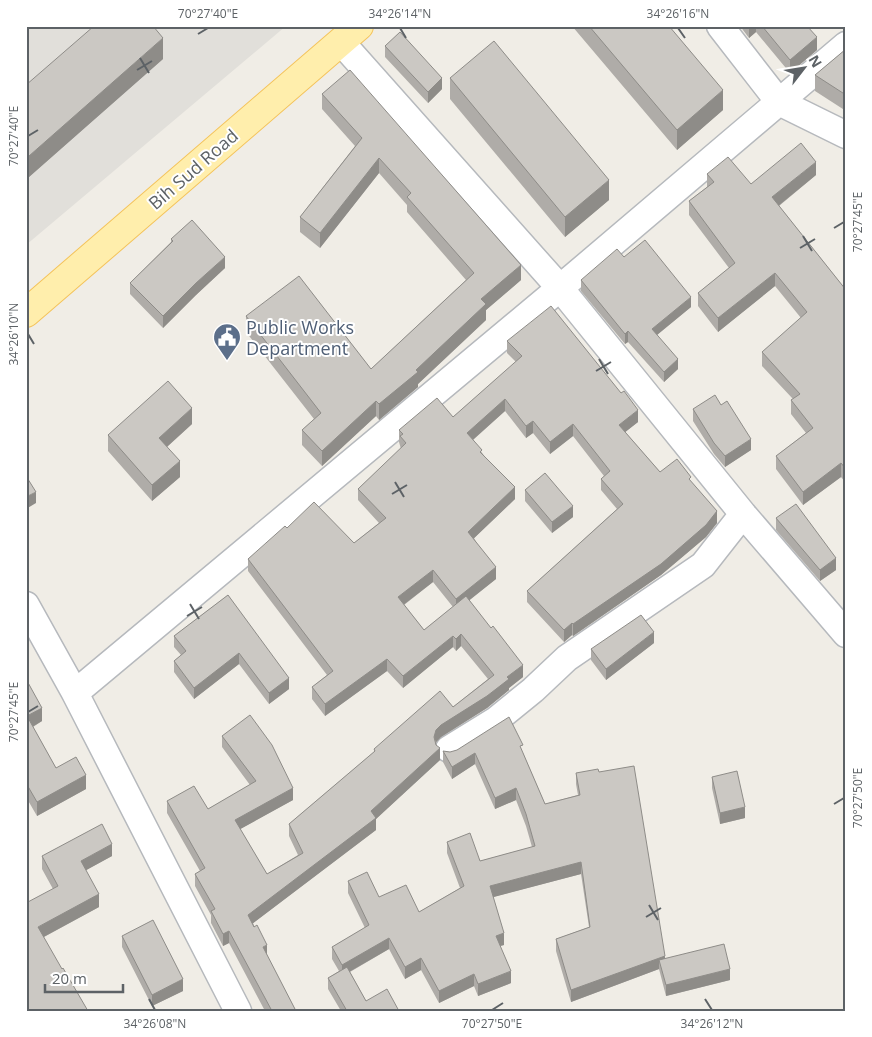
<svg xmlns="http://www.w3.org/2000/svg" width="872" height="1037" font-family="'Open Sans',sans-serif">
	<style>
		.industrial { fill: #e1dfda }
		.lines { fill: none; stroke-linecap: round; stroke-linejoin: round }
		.minor-casing { stroke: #b6b9bd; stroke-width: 29 }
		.major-casing { stroke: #f4c35b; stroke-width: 30 }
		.minor { stroke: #fff; stroke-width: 26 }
		.major { stroke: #ffeeac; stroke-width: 28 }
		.wall { fill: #afaca8; fill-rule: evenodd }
		.shaded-wall { fill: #8e8c88 }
		.building { fill: #cbc8c3; stroke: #8e8c88 }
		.ticks { fill: none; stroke: #5d6266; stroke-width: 2 }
		.labels { text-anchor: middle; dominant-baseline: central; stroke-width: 4; stroke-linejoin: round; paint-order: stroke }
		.street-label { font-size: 18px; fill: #5d6266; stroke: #fff }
		.service-label { font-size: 18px; fill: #4e5e75; stroke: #fff; text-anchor: start }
		.neatline { fill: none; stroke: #5d6266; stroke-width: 2 }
		.ticks-label { font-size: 12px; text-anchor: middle; fill: #5d6266 }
	</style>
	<rect width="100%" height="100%" fill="#f0ede6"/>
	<path class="industrial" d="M26,26H286L26,245Z"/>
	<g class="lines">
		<g class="minor-casing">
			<path id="minor" d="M720,26L779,102L846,135
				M341,42L560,288L743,514L846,634
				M26,605L75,693L238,1011
				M75,693L560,288L846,45
				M449,749L496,720L533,690L567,658L703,565L743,514"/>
		</g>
		<g class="major-casing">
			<path id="major" d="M26,313L359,26"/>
		</g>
		<use href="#minor" class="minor"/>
		<use href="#major" class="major"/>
	</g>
	<path class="wall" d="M572,26H669L723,110L677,150Z
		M740,26H807L817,50L790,73L756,32L749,38Z
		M385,46L442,89L428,103L385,57Z
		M846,49V111L815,91V75Z
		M163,59L29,177L26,173V85Z
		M450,78L609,200L565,237L450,99Z
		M322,94L521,280L486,310V320L418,384V387L379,420L376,416L322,466L302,445V430L314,419L246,332V316L371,369L466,280L407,212V205L379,173L320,248L300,232V217L355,146L322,109Z
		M707,174L751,184L816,175L779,206L846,290V483L841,477L803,505L776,469V456L806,433L791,414V400L793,399L762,366V352L801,318L775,286L718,332L698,306V293L729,268L689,215V201L707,187Z
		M171,239L225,268L196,295L163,328L130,294V283L171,242Z
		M624,257L691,307L657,335L678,369L664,382L628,342L625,344L581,291V280Z
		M507,341L638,422L625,432L660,472L691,482L717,523L706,537L661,575L573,636L572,635L564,642L527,602V591L617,509L601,490V479L604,476L573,436L550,454L533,433L526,438L505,411L473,440L515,499L474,538L496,579L469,600L523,677L509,688V690L487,708L441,737L436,743L440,760L376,819V830L253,923L267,956L296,1011H265L229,943L223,946L211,923V915L195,886V874L200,871L167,813V801L208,809L250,785L222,747V736L293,800L240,829L267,874L298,855L289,836V824L374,752V749L453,707L488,679L461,646L456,651L453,647L403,688L387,671L325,716L312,699V687L327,675L248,571V559L287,528L354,543L379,523L358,500V489L401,449L399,442V430L453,417L516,362L507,353ZM433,582L453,607L424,630L404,605Z
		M721,405L751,450L725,467L714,454L693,421V409Z
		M192,424L167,447L180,477L152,501L108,451V435Z
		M525,490L573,517L552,533L525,501Z
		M776,518L836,570L820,581L776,530Z
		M228,595L289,689L269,704L239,664L194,699L174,672V661L181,655L174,647V636Z
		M654,643L606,680L591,660V649Z
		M26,667L27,680L42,721L33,727L56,768L86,789L37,816L26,797Z
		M443,751L450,752L523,753L545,804L578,795L576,784V773L599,772L665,958L730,980L666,996L659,969L571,1002L556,951V939L589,927L581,874L493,897L504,945L500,946L511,983L478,996L474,986L439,1003L421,970L405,979L389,949L350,972L366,1001L399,1011H341L328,989V978L339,971L332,959V947L365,928L348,893V881L379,897L419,912L460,888L447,853V842L480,861L532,847L526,826L516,800L495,809L475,764L452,779L443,762Z
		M712,777L745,818L720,824L712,788Z
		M42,856H112L86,870L99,907L44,937L26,1011L53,889L42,869Z
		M122,936L183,991L152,1006L122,947Z"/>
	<path class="shaded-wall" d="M749,26H756V32L749,38Z
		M817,37V50L790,73V60Z
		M163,38V59L29,177V156Z
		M442,78V89L428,103V92Z
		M723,90V110L677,150V130Z
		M379,158V173L320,248V233Z
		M816,162V175L772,211V197Z
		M609,180V200L565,237V217Z
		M225,257V268L196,295L163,328V316L196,283Z
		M521,265V280L486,310V320L418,384V387L379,420V404L416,370L481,299Z
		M775,273V286L718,332V318Z
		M691,297V307L652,339V329Z
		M628,331V342L625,344V334Z
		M678,359V369L664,382V372Z
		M505,399V411L467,445V433Z
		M376,401V416L322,466V451Z
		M192,408V424L159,454V438Z
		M638,410V422L619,437V425Z
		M533,421V433L526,438V426Z
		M573,424V436L550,454V442Z
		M751,439V450L725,467V456Z
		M180,461V477L152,501V485Z
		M841,463V477L803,505V492Z
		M515,487V499L468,544V532Z
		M36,492V503L26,509V497Z
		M573,506V517L552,533V522Z
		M717,511V523L706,537L661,575L573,636V624Z
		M836,558V570L820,581V570Z
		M496,567V579L456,611V599Z
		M433,570V582L398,609V597Z
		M572,623V635L564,642V630Z
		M654,632V643L606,680V669Z
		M461,634V646L456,651V639Z
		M453,636V647L403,688V676Z
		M239,653V664L194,699V688Z
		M387,659V671L325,716V704Z
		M523,665V677L509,688V690L487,708L441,737L436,742L434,737L436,730L441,725L507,677Z
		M27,668V682L26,683V669Z
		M289,678V689L269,704V693Z
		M42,708V721L27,730V716Z
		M440,748V760L376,819V830L248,927V915L371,811Z
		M475,753V764L452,779V767Z
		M86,775V789L37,816V802Z
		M293,788V800L235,832V820Z
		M516,788V800L495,809V798Z
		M745,807V818L720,824V813Z
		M112,844V856L81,873V861Z
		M581,862V874L490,898V886Z
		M99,894V907L38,940V927Z
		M229,931V943L223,946V934Z
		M504,933V945L496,947V936Z
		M389,938V949L342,976V965Z
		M267,945V957L263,947Z
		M665,956V967L659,960V969L571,1002V990Z
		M421,958V970L405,979V967Z
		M730,969V980L666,996V985Z
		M511,971V983L478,996V984Z
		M474,974V986L439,1003V991Z
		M183,979V991L152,1006V995Z"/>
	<path class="building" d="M94,26H153L163,38L29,156L26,152V85Z
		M589,26H669L723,90L677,130Z
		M762,26H807L817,37L790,60Z
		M400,32L442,78L428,92L385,46Z
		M494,41L609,180L565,217L450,78Z
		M846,49V95L815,75Z
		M350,70L521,265L481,299L486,304L416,370L418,372L379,404L376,401L322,451L302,430L321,413L246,316L299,276L371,369L474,273L407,197L411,193L379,158L320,233L300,217L362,138L322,94Z
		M801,143L816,162L772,197L846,290V469L841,463L803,492L776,456L813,428L791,400L800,394L762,352L807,312L775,273L718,318L698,293L735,263L689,201L714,182L707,174L728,157L751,184Z
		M192,220L225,257L196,283L163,316L130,283L173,241L171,239Z
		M645,240L691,297L652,329L678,359L664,372L628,331L625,334L581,280L617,249L624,257Z
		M551,306L621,393L624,391L638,410L619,425L660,472L677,459L691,477L689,479L717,511L706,525L661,564L573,624L572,623L564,630L527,591L623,504L601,479L610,471L573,424L550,442L533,421L526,426L505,399L467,433L482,450L480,452L515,487L468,532L496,567L456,599L433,570L398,597L424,630L466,596L491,628L493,626L523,665L507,677L509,679L487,696L441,725L436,730L434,737L436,745L440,748L371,811L376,818L248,915L254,927L257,925L267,945L263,947L296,1011H272L229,931L223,934L211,911L215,909L195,874L205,868L167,801L194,786L208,809L256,781L222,736L250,715L272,745L293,788L235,820L267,874L303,853L289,824L375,751L374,749L440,691L453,707L494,675L461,634L456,639L453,636L403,676L387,659L325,704L312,687L333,671L248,559L285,526L287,528L314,502L354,543L386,518L358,489L406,443L400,436L403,434L399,430L437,398L453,417L522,356L507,341Z
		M168,381L192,408L159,438L180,461L152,485L108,435Z
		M715,395L721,405L727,401L751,439L725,456L714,443L693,409Z
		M545,473L573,506L552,522L525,490Z
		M26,476L36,492L26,497Z
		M796,504L836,558L820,570L776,518Z
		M228,595L289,678L269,693L239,653L194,688L174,661L186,651L174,636Z
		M641,615L654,632L606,669L591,649Z
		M26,679L42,708L27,716L56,768L76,757L86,775L37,802L26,783Z
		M509,717L523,745L520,746L545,804L580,795L576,773L598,769L599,772L634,766L665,956L571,990L556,939L590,927L581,862L490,886L504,933L496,936L511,971L478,984L474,974L439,991L421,958L405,967L389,938L342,965L332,947L369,925L348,881L367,872L379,897L406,885L419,912L464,886L447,842L470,833L480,861L535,846L526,814L516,788L495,798L475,753L452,767L443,751L450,752L457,750Z
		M737,771L745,807L720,813L712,777Z
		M102,824L112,844L81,861L99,894L38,927L62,969L63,968L88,1011H26V903L58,886L42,856Z
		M153,920L183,979L152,995L122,936Z
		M724,944L730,969L666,985L659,960Z
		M347,967L366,1001L387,989L399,1011H347L328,978Z"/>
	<path class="ticks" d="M400,28L406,38M678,28L685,38M198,34L208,28M140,58L149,73M137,70L152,61M28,136L38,130M834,228L844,222M803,236L812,251M800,248L815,239M28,334L34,344M599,359L608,374M596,371L611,362M395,482L404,497M392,494L407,485M190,604L199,619M187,616L202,607M28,712L38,706M834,804L844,798M649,905L658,920M646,917L661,908M149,999L155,1010M705,999L712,1010M492,1010L503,1003"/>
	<defs>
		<g id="civic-pin" transform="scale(1.4375)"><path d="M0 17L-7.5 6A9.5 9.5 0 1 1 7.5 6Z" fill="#5c6f8a" stroke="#fff"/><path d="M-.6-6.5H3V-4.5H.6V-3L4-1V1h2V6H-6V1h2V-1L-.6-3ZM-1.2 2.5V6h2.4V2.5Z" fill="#fff"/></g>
	</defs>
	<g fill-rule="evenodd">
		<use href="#civic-pin" x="227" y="337"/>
	</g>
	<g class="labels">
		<g class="street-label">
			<text transform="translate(193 169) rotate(-41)">Bih Sud Road</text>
		</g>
		<g class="service-label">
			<text x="246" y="327">Public Works<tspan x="246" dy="21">Department</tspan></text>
		</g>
	</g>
	<rect width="872" height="1037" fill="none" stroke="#ffffff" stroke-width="55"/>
	<g transform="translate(804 68) rotate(59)" stroke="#ffffff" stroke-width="4" paint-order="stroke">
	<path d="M0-4L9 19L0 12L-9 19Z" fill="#5d6266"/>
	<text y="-8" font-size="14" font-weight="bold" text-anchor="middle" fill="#5d6266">N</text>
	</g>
	<path d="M45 984v8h78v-8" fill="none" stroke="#5d6266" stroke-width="2.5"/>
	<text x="52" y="984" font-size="15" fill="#5d6266" stroke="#ffffff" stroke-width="4" paint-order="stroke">20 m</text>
	<rect x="28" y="28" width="816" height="982" class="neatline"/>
	<g class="ticks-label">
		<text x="208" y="18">70°27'40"E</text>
		<text x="400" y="18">34°26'14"N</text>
		<text x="678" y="18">34°26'16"N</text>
		<text transform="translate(14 136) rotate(-90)" y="4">70°27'40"E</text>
		<text transform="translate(858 222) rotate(-90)" y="4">70°27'45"E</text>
		<text transform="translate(14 334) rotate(-90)" y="4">34°26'10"N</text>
		<text transform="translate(14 712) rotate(-90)" y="4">70°27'45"E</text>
		<text transform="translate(858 798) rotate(-90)" y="4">70°27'50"E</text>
		<text x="155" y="1028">34°26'08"N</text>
		<text x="492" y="1028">70°27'50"E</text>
		<text x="712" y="1028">34°26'12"N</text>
	</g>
</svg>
